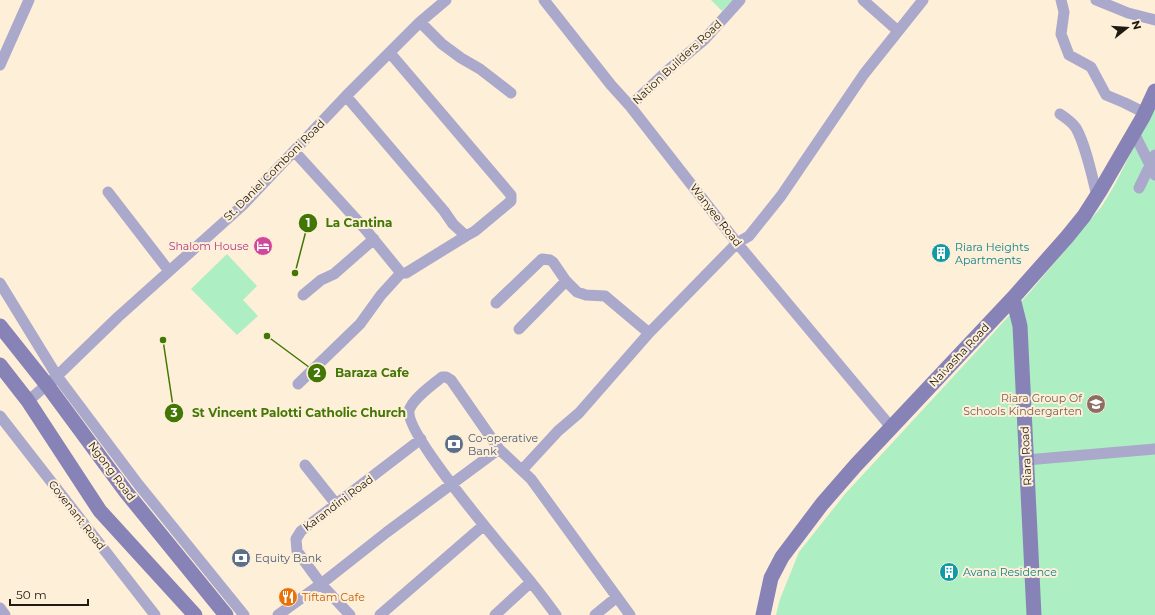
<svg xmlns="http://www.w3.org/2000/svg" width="1155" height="615" font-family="Montserrat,sans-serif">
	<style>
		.green { fill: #aeeec3 }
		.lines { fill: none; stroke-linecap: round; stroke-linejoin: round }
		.street { stroke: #aaa8cb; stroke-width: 11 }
		.secondary { stroke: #8783b7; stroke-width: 15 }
		.labels { text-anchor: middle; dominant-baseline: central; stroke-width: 4; stroke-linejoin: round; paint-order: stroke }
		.street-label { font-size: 11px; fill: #1f1a12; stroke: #feefd8 }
		.hotel-label { font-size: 11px; fill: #b23c85; stroke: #feefd8; text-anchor: end }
		.culture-label { font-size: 11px; fill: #0d838f; stroke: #feefd8; text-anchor: start }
		.education-label { font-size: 11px; fill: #785e54; stroke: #feefd8; text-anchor: end }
		.service-label { font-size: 11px; fill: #4e5e75; stroke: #feefd8; text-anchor: start }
		.food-label { font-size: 11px; fill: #c56008; stroke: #feefd8; text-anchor: start }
		.leader { fill: none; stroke: #427706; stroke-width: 1.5 }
		.callout-dot { fill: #427706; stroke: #feefd8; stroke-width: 1.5 }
		.mark-label { font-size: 12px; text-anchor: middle; font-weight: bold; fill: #fff }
		.callout-label { font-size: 12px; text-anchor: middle; font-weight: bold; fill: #427706; stroke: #feefd8; stroke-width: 4; stroke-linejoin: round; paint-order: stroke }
	</style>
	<rect width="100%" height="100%" fill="#feefd8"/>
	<path class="green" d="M711,0H733L722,11Z
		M1155,106V615H776L780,599L799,552L845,494L988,339L1030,292L1102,206L1114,186Z
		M227,254L257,286L243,300L258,316L237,335L191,289Z"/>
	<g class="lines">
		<path class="street" d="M544,0L611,85L630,106L737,243L891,427
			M863,0L898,31
			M1061,0L1064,12L1061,34L1069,55L1091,67L1106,95L1125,103L1145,113
			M1096,0L1128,13L1155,20
			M420,22L442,44L461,58L480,69L511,93
			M0,65L29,0
			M346,96L444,211L453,224L466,236L475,231L511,201V195L390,53
			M630,106L667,71L704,40L740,0
			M1060,114C1066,118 1072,122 1076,128C1086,146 1092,176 1097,196
			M1134,133L1155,175
			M294,151L366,230L401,273L381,295L360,324L298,384
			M1139,188L1155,155
			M108,192L169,271
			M401,273H406L466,236
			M0,283L57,376L138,484L244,615
			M303,295L321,280L334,274L374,239
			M496,303L542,259L550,260L553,262L566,281L577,292L586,295L605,296L649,333
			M519,329L566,281
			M28,401L57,376L118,317L243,205L346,96L420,22L446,0
			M0,416L155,615
			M1026,460L1155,449
			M305,465L336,504
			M522,470L558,431L579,413L649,333L737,243L749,236L781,196L864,74L923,0
			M0,608L5,615
			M278,615L321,584L387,532L499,449
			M350,615L321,584L297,551L296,539L301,531L421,439
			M380,615L484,525
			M495,615L531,582
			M556,615C548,604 539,592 530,581C510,556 406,437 409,411C411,400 433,384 442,377H446L451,380L499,449L531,479L630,615
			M595,615L617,597"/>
		<path class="secondary" d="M1013,298L1020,326L1034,615
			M0,326L47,385L126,492L226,615
			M0,365L28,401L100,511L195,615
			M763,615L771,578L782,557L822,504L856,465L1013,298L1067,237L1084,216L1100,191L1143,117L1155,91"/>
	</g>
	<defs>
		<g id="hotel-disc" transform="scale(1)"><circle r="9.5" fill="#d1479c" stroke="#feefd8"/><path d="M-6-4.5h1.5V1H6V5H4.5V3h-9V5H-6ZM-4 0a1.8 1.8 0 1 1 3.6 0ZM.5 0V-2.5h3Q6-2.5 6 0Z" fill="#fff"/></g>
		<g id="building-disc" transform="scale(1)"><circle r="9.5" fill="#0f9aa8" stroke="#feefd8"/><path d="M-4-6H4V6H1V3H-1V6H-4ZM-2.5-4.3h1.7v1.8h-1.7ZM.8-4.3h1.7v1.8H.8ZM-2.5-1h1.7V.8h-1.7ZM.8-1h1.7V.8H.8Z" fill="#fff"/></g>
		<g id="school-disc" transform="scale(1)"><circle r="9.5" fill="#8d6e63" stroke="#feefd8"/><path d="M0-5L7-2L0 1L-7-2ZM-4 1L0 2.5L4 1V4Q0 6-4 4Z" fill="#fff"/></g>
		<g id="bank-disc" transform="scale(1)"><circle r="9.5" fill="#5c6f8a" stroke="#feefd8"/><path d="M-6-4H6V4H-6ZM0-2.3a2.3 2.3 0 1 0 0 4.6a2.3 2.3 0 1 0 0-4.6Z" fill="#fff"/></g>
		<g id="restaurant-disc" transform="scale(1)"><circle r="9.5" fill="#e8710a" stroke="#feefd8"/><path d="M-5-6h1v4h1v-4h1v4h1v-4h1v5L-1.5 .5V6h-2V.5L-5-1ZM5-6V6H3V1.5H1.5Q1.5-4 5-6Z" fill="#fff"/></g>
	</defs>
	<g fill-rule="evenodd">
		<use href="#hotel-disc" x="263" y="246"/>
		<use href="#building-disc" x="941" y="253"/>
		<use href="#school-disc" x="1096" y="404"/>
		<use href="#bank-disc" x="454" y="444"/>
		<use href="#bank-disc" x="241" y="558"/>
		<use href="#building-disc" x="949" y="572"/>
		<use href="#restaurant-disc" x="288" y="597"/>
	</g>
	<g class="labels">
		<g class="street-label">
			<text transform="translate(677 62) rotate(-43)">Nation Builders Road</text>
			<text transform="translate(274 170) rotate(-45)">St. Daniel Comboni Road</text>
			<text transform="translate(716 215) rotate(52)">Wanyee Road</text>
			<text transform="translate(959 355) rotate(-47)">Naivasha Road</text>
			<text transform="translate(1026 456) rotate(-93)">Riara Road</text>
			<text transform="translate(112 471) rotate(53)">Ngong Road</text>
			<text transform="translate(338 503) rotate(-37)">Karandini Road</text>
			<text transform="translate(77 515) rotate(52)">Covenant Road</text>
		</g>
		<g class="hotel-label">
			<text x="249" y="246">Shalom House</text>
		</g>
		<g class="culture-label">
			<text x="955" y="247">Riara Heights<tspan x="955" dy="13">Apartments</tspan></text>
			<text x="963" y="572">Avana Residence</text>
		</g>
		<g class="education-label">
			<text x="1082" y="398">Riara Group Of<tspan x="1082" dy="13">Schools Kindergarten</tspan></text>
		</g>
		<g class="service-label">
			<text x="468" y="438">Co-operative<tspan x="468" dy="13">Bank</tspan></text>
			<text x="255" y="558">Equity Bank</text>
		</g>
		<g class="food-label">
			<text x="302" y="597">Tiftam Cafe</text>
		</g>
	</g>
	<path class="leader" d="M295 273L308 223M267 336L317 373M163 340L174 413"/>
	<g class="callout-dot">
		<circle cx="295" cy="273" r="4"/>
		<circle cx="267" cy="336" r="4"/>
		<circle cx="163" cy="340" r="4"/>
		<circle cx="308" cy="223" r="10"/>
		<circle cx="317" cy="373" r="10"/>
		<circle cx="174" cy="413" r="10"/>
	</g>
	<g class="mark-label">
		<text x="308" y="227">1</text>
		<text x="317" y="377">2</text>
		<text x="174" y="417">3</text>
	</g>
	<g class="callout-label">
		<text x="359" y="227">La Cantina</text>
		<text x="372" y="377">Baraza Cafe</text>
		<text x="299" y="417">St Vincent Palotti Catholic Church</text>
	</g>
	<g transform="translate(1127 28) rotate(73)" stroke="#feefd8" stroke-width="3" paint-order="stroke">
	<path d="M0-3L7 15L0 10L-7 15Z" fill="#1f1a12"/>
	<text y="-6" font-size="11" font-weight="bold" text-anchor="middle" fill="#1f1a12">N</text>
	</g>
	<path d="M10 599v6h78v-6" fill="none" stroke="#1f1a12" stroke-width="2"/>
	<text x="16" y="599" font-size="12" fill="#1f1a12" stroke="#feefd8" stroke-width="3" paint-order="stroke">50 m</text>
</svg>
